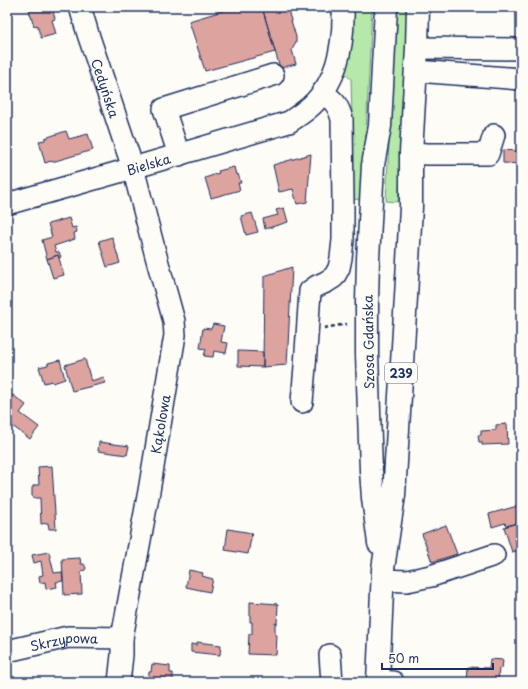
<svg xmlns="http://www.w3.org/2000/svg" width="528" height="689" font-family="'Playpen Sans',sans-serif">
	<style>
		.green { fill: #b5e8a9; stroke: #688c84 }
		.building { fill: #dda39f; stroke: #1b2f5e }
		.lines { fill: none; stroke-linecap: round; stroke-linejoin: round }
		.minor-casing { stroke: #1b2f5e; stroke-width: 24 }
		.major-casing { stroke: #1b2f5e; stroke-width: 25 }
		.path { stroke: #1b2f5e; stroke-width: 2.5; stroke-dasharray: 4 3; stroke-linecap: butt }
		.minor { stroke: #fdfcf7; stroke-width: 21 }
		.major { stroke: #fdfcf7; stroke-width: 22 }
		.labels { text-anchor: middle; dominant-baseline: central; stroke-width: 3; stroke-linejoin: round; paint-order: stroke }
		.shield { fill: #fdfcf7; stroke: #5f6c8c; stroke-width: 1 }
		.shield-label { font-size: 12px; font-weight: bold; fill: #1b2f5e }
		.street-label { font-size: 13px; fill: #1b2f5e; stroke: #fdfcf7 }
	</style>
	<rect width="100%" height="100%" fill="#fdfcf7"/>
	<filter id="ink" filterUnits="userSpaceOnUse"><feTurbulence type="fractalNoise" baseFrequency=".025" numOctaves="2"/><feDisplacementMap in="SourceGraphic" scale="8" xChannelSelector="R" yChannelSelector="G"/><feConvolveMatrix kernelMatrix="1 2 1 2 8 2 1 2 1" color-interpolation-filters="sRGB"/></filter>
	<g filter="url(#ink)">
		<path class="green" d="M349,7H372L363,200L354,199L351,79L341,71Z
			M396,7H409L402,151L398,202L386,201Z"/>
		<path class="building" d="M28,7H52L55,19L52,20L56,34L41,38L37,25L34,26Z
			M236,7H262L275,52L205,71L189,21Z
			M262,7H287L296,37V42L292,50L296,64L280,68Z
			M490,7H521V11L490,9Z
			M66,131L69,139L88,134L93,150L52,162L51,161L45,163L39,141L45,140V138Z
			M518,143L521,144V164L503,163V150L517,151Z
			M311,154L307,202L297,204L293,189L279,192L273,165Z
			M234,167L236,175L238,174L241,183H238L240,190L211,198L205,178L219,173L218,171Z
			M284,208L288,222L265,229L263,219L278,215L276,210Z
			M252,213L258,232L246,235L241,216Z
			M69,218L72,228L76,227L77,232L74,233L75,239L54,246L56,252H59L61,257L59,258L58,255L47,259L42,240L52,237L48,224Z
			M112,237L120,263L107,267L99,241Z
			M58,255L64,275L53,278L47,259Z
			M292,267L287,365L263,367L264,276Z
			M213,324L224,326L221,342L228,343L226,353L214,351L213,357L204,356L206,349L200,348L203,328L211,329Z
			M238,351L263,352V367L238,366Z
			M85,359L91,381L104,377L105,383L72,391L65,365Z
			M60,360L65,379L53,383L52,381L44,383L39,367L48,365V363Z
			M13,395L26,405L20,413L39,427L30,439L11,425H7V403Z
			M507,424L508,444L482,445V442H479L478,435H481V431L496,430V425Z
			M99,442L129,446L127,455L98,451Z
			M52,466L56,529H49L48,523L41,524L40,498H35L32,496V488L34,485H39L38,467Z
			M521,505V522L506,526L505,523L492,527L489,514Z
			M521,522V550L512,552L504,527Z
			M446,525L457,554L432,562L422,534Z
			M228,529L252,533L248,554L225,550Z
			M49,552L54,573L62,572L63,581L56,582L57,587L46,589L45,582L40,583L39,576L43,575L41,561L34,563L32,555Z
			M80,558L81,564H84L86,568L85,570L81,571L82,594L64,595L62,559Z
			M189,570L203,573L202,576L213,579L210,592L186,587Z
			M250,602L278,604L277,624L275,623V635H277L276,655L248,654L249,634H252V622H250Z
			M197,642L221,645L220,655L191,652V644L197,645Z
			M490,659L503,660L502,669L499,668L498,682H467L468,667L489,668Z
			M152,664L170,666V673H173V682H148L149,672H151Z"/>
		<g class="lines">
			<g class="minor-casing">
				<g id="minor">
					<path id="s1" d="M80,7L88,34L133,168L156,256L174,321L175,335L149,491L122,638V655L119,682"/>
					<path d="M417,48L521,49"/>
					<path d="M416,71L521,79"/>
					<path d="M411,153L427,154H488L494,135"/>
					<path d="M179,155L164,109L273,75"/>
					<path id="s2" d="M7,204L133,168L289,122C298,116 308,110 315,102C339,77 344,40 343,7"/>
					<path d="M302,402L305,366L310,291L317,286L326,282L334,277L339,268L341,258L343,240V204L342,119C338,105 335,101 322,93"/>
					<path d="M383,580L407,581L431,576L494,555"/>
					<path id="s3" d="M7,651L68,637L122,638"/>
					<path d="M330,655L332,682"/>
					<path d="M378,681L393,682"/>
				</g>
			</g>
			<g class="major-casing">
				<path id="major" d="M379,543L373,498L371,470L367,354V302L368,259L373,165L380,126L386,7
					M378,682L383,569L394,495L406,297L411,207V153L417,48L418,7"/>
			</g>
			<path class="path" d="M324,328L347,324"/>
			<use href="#minor" class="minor"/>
			<use href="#major" class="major"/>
		</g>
	</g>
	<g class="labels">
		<rect class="shield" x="385" y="363" width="32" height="20" rx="3"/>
		<g class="shield-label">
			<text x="401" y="373">239</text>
		</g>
		<g class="street-label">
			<text stroke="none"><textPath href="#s1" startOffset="85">Cedyńska</textPath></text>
			<text stroke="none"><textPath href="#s2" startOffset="147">Bielska</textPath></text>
			<text transform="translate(368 342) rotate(-91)">Szosa Gdańska</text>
			<text transform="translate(160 424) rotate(-80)">Kąkolowa</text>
			<text stroke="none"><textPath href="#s3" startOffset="58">Skrzypowa</textPath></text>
		</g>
	</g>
	<rect width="528" height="689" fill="none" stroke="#fdfcf7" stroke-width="24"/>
	<rect x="12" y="12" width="504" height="665" fill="none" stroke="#1b2f5e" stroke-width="1.5" filter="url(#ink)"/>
	<path d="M382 663v6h111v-6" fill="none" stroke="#1b2f5e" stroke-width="2"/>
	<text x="388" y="663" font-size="12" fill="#1b2f5e" stroke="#fdfcf7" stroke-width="3" paint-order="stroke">50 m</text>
</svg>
